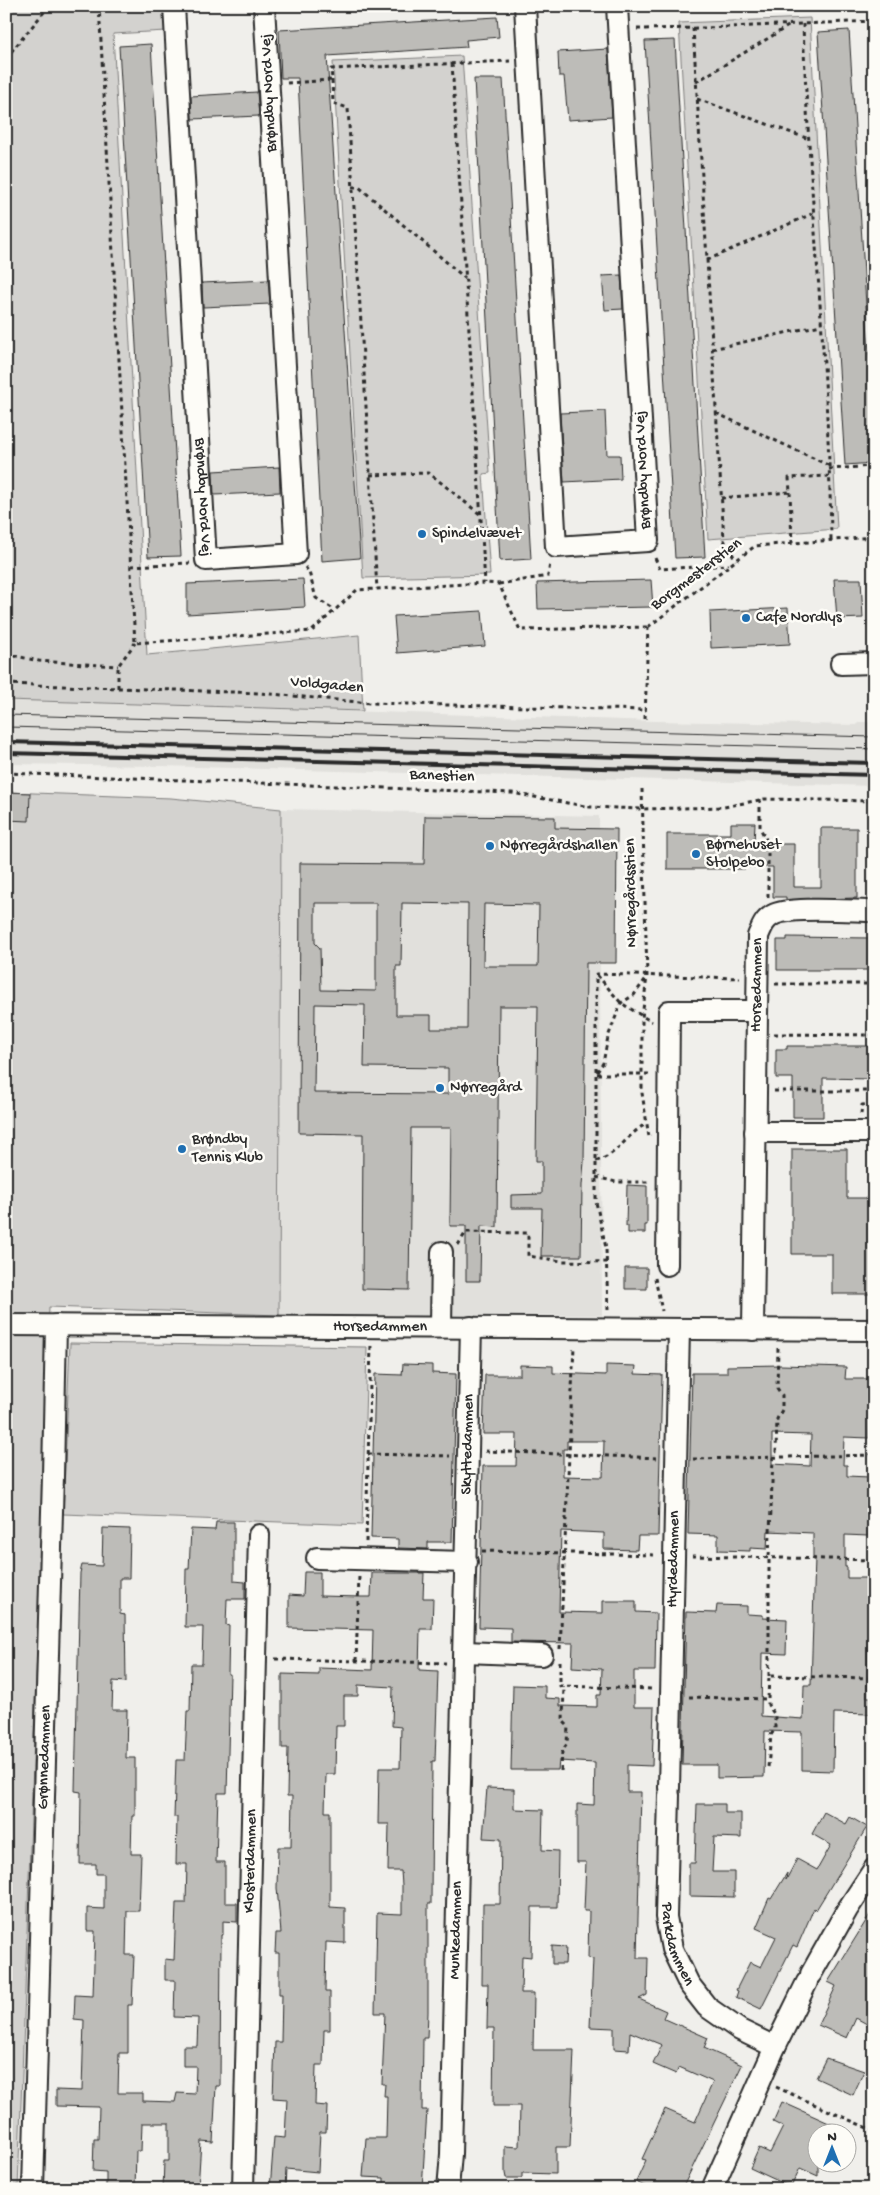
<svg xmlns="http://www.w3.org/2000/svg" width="880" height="2195" font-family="'Gochi Hand',sans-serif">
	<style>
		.built { fill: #e1e0dc }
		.green { fill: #d3d2cf; stroke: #7f7e7d }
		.building { fill: #bdbcb8; stroke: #2b2b2b; fill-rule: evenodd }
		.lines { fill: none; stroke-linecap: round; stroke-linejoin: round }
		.minor-casing { stroke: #2b2b2b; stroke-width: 24 }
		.path { stroke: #2b2b2b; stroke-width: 3; stroke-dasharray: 4 4; stroke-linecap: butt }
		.minor { stroke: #fdfcf7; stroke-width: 20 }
		.tram { stroke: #2b2b2b; stroke-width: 1 }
		.rail { stroke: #2b2b2b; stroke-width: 4 }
		.poi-dot { fill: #1f6fb2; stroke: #fdfcf7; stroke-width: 2 }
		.labels { text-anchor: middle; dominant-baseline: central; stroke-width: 5; stroke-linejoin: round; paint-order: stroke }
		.street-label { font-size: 16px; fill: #2b2b2b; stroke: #fdfcf7 }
		.poi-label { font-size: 16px; fill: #2b2b2b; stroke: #fdfcf7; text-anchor: start }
	</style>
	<rect width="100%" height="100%" fill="#f0efeb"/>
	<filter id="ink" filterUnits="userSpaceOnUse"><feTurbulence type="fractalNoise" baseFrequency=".02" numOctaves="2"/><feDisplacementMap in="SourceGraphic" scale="10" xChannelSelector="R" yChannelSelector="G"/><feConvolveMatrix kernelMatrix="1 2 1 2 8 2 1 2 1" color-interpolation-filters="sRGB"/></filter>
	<g filter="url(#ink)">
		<path class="built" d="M6,700L656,721L857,725L858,722H874V786L161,766L6,764Z
			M281,809L599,816L602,1315H279Z"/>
		<path class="green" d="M6,6H165L166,31L113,34L147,655L359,635L363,711L6,700Z
			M810,18L837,529L708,539L679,23Z
			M462,56L490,473L483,474L490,575L363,578L333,62Z
			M6,792L171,798L281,809L279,1315L49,1307L18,2189H6Z
			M70,1343L367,1347L362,1525L63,1514Z"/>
		<path class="building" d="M497,17L499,37L466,40L467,47L327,56L360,558L322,561L298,78H281L279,30Z
			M849,30L874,434V463L845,465L818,32Z
			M675,40L705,557L675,558L645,41Z
			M151,44L181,556L148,557L119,46Z
			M608,49L612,117L568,120L564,76H559L558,52Z
			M474,79H503L531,559L500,561Z
			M257,92L259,116L192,119L191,96Z
			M621,275L623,309L605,310L602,276Z
			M268,280L270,304L203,307L202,283Z
			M605,411L607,455H620L621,479L564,482L560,413Z
			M279,467L280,492L214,495L213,471Z
			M303,579L305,607L187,614V584Z
			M834,579H861L863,618L837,619Z
			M651,580L653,607L538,609L537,583Z
			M788,608L790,644L711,648L710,612Z
			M482,611L485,646L397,653L394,616Z
			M6,792L30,793L29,821L6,820Z
			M425,816L555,817V828L617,829L616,963H586L584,1162L582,1185L581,1256H541L542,1208H511V1195L542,1194V1161H536L538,1006H499L497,1227L481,1226L480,1281H466V1226H450L451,1128H411L409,1290L362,1289L363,1134L299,1133L300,863L424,864ZM315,903H376V991L321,990L320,948L315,943ZM402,903L468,904L467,1029H431V1015H396V966H401ZM484,904L539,905L538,966H483ZM315,1004L365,1005L364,1067L448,1068V1094L314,1093Z
			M731,823H755L754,844H794V887H821V828H857V898L786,900V897H773V867H745V869H667V834H731Z
			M787,937L871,938V970H777V940H787Z
			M787,1046H870V1079L823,1078V1117H793V1078H776V1049H787Z
			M792,1149H847V1198H874V1294H832V1254H792Z
			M627,1185L647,1186V1225H645V1233H628V1226H626Z
			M625,1268H647V1289H625Z
			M403,1364L432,1365V1373L456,1374L452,1542H428V1549L398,1548V1539L371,1538L375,1374L402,1375Z
			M520,1365L553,1366V1373L606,1375V1365L636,1366L635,1374L662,1375L658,1536H638L637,1550L604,1549V1533L561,1531L559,1612L603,1613V1601H636V1612L656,1613L655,1671H634V1707H654L652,1766L627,1765V1792H641L637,1958H648L647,1995L639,1999L666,2011L663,2018L708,2038L704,2048L742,2065L682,2189H651L636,2182L646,2160L642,2159L665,2109L695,2122L713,2082L679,2067L676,2074L653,2064L662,2045L630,2032L629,2050L614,2049V2028L590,2027L593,1959L588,1958L589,1911H584L586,1862H577V1804L594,1805L595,1763L559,1761L558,1770H511L513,1685L545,1686V1698L560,1699V1706L597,1707V1695H601L602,1669L572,1667L573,1643L511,1642V1628L479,1627L483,1466H516L517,1434H483L485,1375H520ZM567,1441H604L603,1477L563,1476V1449H567Z
			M781,1365L846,1367L845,1379H870L869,1438L844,1437L843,1465H847V1476L869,1477L868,1536L845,1535V1567H847V1578H869L867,1697H871V1714L834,1713L833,1771L802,1770V1732L765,1731L764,1777L717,1778V1765H682L686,1612L716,1613L717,1605L747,1606V1614L763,1615V1618L787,1619L786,1654L762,1653L761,1716L803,1719L804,1685H811L815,1558H813V1533L768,1531L767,1549L750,1548V1551L718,1550V1535L688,1534L692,1373H727V1366ZM772,1434L811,1435L810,1466L772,1464Z
			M216,1522H234V1581L245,1582V1599H227L226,1625L229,1626L228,1674H230L227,1793H218L216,1862H225V1903H237V1922L223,1921V1935H221L220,2086H216L213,2142L201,2141L198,2189H163L164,2161H169V2123H142L141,2151H136L135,2189H106V2172L93,2171L94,2139H98L99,2107L56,2106V2090L82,2091L84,2020L74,2019L75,1995L93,1996L95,1931H87V1908L104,1909V1874H96V1864H80L81,1792L75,1791L80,1573L82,1565L102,1566L103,1528L130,1529L129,1578H120V1614L125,1615L126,1682L113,1681L112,1710H127L126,1758H135V1816H132L131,1854H141L139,1911H127L126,1955H134L132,2005H128V2053H119L118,2093H143V2101L175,2102L177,2093L195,2094L196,2066H183V2046H197L198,2018L174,2017L175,1980H165V1959L174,1960L176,1903H186L187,1864H176L177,1817H174L176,1760H185L187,1711H190L191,1664H202L203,1627H185L186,1569H189L191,1529L215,1530Z
			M304,1572H320V1596L361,1597H371L372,1573H424L423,1598H433L432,1629H420L419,1670L438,1671L435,1761H432L431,1904H428V2012L427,2038H423L422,2110H427L422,2189L384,2188V2178L363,2177L366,2138H386L387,2096H384L385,2084H382L385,2013H375L377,1913L402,1914V1885L401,1871H388L389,1824H378L379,1768H400L401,1727L392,1726L393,1687L358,1685V1696H344V1726H336L335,1774H326L325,1812H330V1907L345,1908V1943L326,1942L325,1992H330V2030H324L323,2065H316L315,2105L327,2106L326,2132H320L318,2172L286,2169L285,2189H270L274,2137L285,2138L287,2099L273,2098L275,2042H281L282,1994H279V1953H275L276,1933H281L277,1888L278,1847H291L292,1796H287L288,1748H282V1674L319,1675V1668L372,1670L373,1630L289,1628V1595L303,1596Z
			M487,1788L514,1789V1809L543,1810L542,1850L558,1851L557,1907H532L531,1957L522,1956L521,1993H534L533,2050H574L570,2147H556V2174L522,2173V2178H506L505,2173V2146L519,2147L520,2106H493L494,2028H487L488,1984H482L483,1904H500L501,1839L483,1838Z
			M697,1804H725V1813H741V1838L714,1837L712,1872H734V1897L689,1896V1863H695Z
			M824,1812L846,1824L850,1817L867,1827L816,1910L814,1908L797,1947L793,1945L761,2009L736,1997L738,1991L736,1990L750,1962L761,1967L776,1937L756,1928L769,1898L771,1899L787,1873L786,1880L797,1859L817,1870L831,1845L812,1834Z
			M874,1908V2028L856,2018L847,2038L818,2025L836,1986L828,1982Z
			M552,1946L566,1947L565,1964H552Z
			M826,2058L864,2071L853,2095L816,2078Z
			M782,2102L849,2132H818V2176L800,2168L791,2187L750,2168L759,2148L770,2153L783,2127L773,2122Z"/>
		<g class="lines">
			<g class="minor-casing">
				<g id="minor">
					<path id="s1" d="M174,6L206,560L296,554L264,6"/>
					<path d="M525,6L556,547L648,541L617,6"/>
					<path d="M841,664L874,663"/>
					<path d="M755,1132H874"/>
					<path d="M667,1265L669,1011H756"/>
					<path id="s2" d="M6,1325L874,1330"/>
					<path d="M441,1327L442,1252"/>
					<path id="s3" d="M753,1330L758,936C762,927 764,920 773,915C788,906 853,911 874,911"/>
					<path d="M317,1558L467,1562"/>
					<path d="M465,1652L542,1655"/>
					<path id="s4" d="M669,1788L679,1329"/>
					<path id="s5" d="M669,1795L666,1917L672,1949L689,1984L707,2007L740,2030L775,2047"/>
					<path d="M811,1974L847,1910L874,1869"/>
					<path id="s6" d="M33,2189L53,1476L56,1325"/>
					<path id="s7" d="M243,2189L259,1535"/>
					<path id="s8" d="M448,2189L451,2154L471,1327"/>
					<path d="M712,2189L775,2047L807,1982"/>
				</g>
			</g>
			<path class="path" d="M99,6L135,643L312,631L357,590L485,583L499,584L520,630L648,627
				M803,24C809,196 829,368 831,540
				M693,28L724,540L736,560
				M637,29L705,28L874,21
				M6,58L49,6
				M452,63L485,583
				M332,80L333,103L348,108L377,589
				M696,82L790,25
				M287,83L332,80L331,69L510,61
				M697,99L809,139
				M352,187H359L465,278
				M707,260L814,213
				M712,349L821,325
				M716,413L828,465
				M829,469L874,466
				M370,475L429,473L481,515
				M790,492L792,543
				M721,498L790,492L789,478L829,476
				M655,558L660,569L729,565
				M131,566L190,563
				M305,567L309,572L316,598L335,610
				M499,584L548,576L550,563
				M648,627L755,546L874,537
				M6,654L39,661L118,666
				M6,684L260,693L370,703L646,710
				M118,688V666L135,643
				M645,719L648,627
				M6,773L512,793L590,807L642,809L724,807L764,799L874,801
				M642,789L647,976L642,1018V1093L649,1137
				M760,799V828L768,843V898
				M597,975L621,1003L652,1022
				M775,984H874
				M774,1034L874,1035
				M597,1072L603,1063L608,1037L621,1003L634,995L647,977
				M597,1074H650
				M774,1091H874
				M861,1114L862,1105L874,1104
				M596,1161C617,1156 627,1134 646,1124
				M596,1177L616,1182H650
				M458,1245L466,1232L528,1233V1256L562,1261L607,1262
				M655,1278L662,1311
				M608,1310L606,1248L596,1202V974L740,978
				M485,1451L659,1458
				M368,1454L450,1456
				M693,1459L874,1455
				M366,1542L371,1344
				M482,1551L656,1555
				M692,1556L874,1560
				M560,1649L574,1346
				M275,1659L446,1663
				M356,1661L359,1576
				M560,1661V1686L653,1689
				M769,1676V1558L773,1458L776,1452L777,1419L782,1410V1395L777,1388L778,1348
				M689,1697L768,1699L769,1676L874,1678
				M768,1767L771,1735L775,1729V1715L768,1705V1699
				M561,1771L562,1751L567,1744L568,1726L563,1721L564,1686
				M776,2087L874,2131"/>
			<use href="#minor" class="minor"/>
			<path class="tram" d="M6,715L874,737
				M6,727L874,749"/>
			<path class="rail" d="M6,742L874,763
				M6,753L874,775"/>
		</g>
	</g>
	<g class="poi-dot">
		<circle cx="422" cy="534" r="5"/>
		<circle cx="746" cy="618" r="5"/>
		<circle cx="490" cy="846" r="5"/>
		<circle cx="696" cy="854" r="5"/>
		<circle cx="440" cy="1088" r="5"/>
		<circle cx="182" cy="1149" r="5"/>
	</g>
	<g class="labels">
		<g class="street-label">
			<text transform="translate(270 93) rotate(-93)">Brøndby Nord Vej</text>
			<text transform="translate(644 470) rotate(-93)">Brøndby Nord Vej</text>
			<text stroke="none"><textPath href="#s1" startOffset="492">Brøndby Nord Vej</textPath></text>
			<text transform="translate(697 575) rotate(-37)">Borgmesterstien</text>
			<text transform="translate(327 686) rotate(5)">Voldgaden</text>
			<text transform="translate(442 777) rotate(2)">Banestien</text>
			<text transform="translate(632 893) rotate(-91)">Nørregårdsstien</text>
			<text stroke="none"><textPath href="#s3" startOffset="345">Horsedammen</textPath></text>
			<text stroke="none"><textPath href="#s2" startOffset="374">Horsedammen</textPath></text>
			<text stroke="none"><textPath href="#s8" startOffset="745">Skyttedammen</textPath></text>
			<text stroke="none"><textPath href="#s4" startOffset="229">Hyrdedammen</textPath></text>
			<text stroke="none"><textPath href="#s6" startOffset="432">Grønnedammen</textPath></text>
			<text stroke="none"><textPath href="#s7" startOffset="328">Klosterdammen</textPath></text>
			<text stroke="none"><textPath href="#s8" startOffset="259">Munkedammen</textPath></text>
			<text stroke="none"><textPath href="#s5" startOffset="151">Parkdammen</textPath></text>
		</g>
		<g class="poi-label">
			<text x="432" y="534">Spindelvævet</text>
			<text x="756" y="618">Cafe Nordlys</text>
			<text x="706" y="845">Børnehuset<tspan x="706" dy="18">Stolpebo</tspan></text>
			<text x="500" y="846">Nørregårdshallen</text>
			<text x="450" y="1088">Nørregård</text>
			<text x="192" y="1140">Brøndby<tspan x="192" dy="18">Tennis Klub</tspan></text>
		</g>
	</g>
	<rect width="880" height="2195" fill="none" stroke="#fdfcf7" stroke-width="25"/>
	<rect x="12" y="12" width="855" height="2170" fill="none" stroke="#2b2b2b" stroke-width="2" filter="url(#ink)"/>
	<g transform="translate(832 2148)"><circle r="24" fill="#fdfcf7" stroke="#a9a8a5"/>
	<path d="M0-4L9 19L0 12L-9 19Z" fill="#1f6fb2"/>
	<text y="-8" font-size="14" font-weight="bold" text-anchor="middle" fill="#2b2b2b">N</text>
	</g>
</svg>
